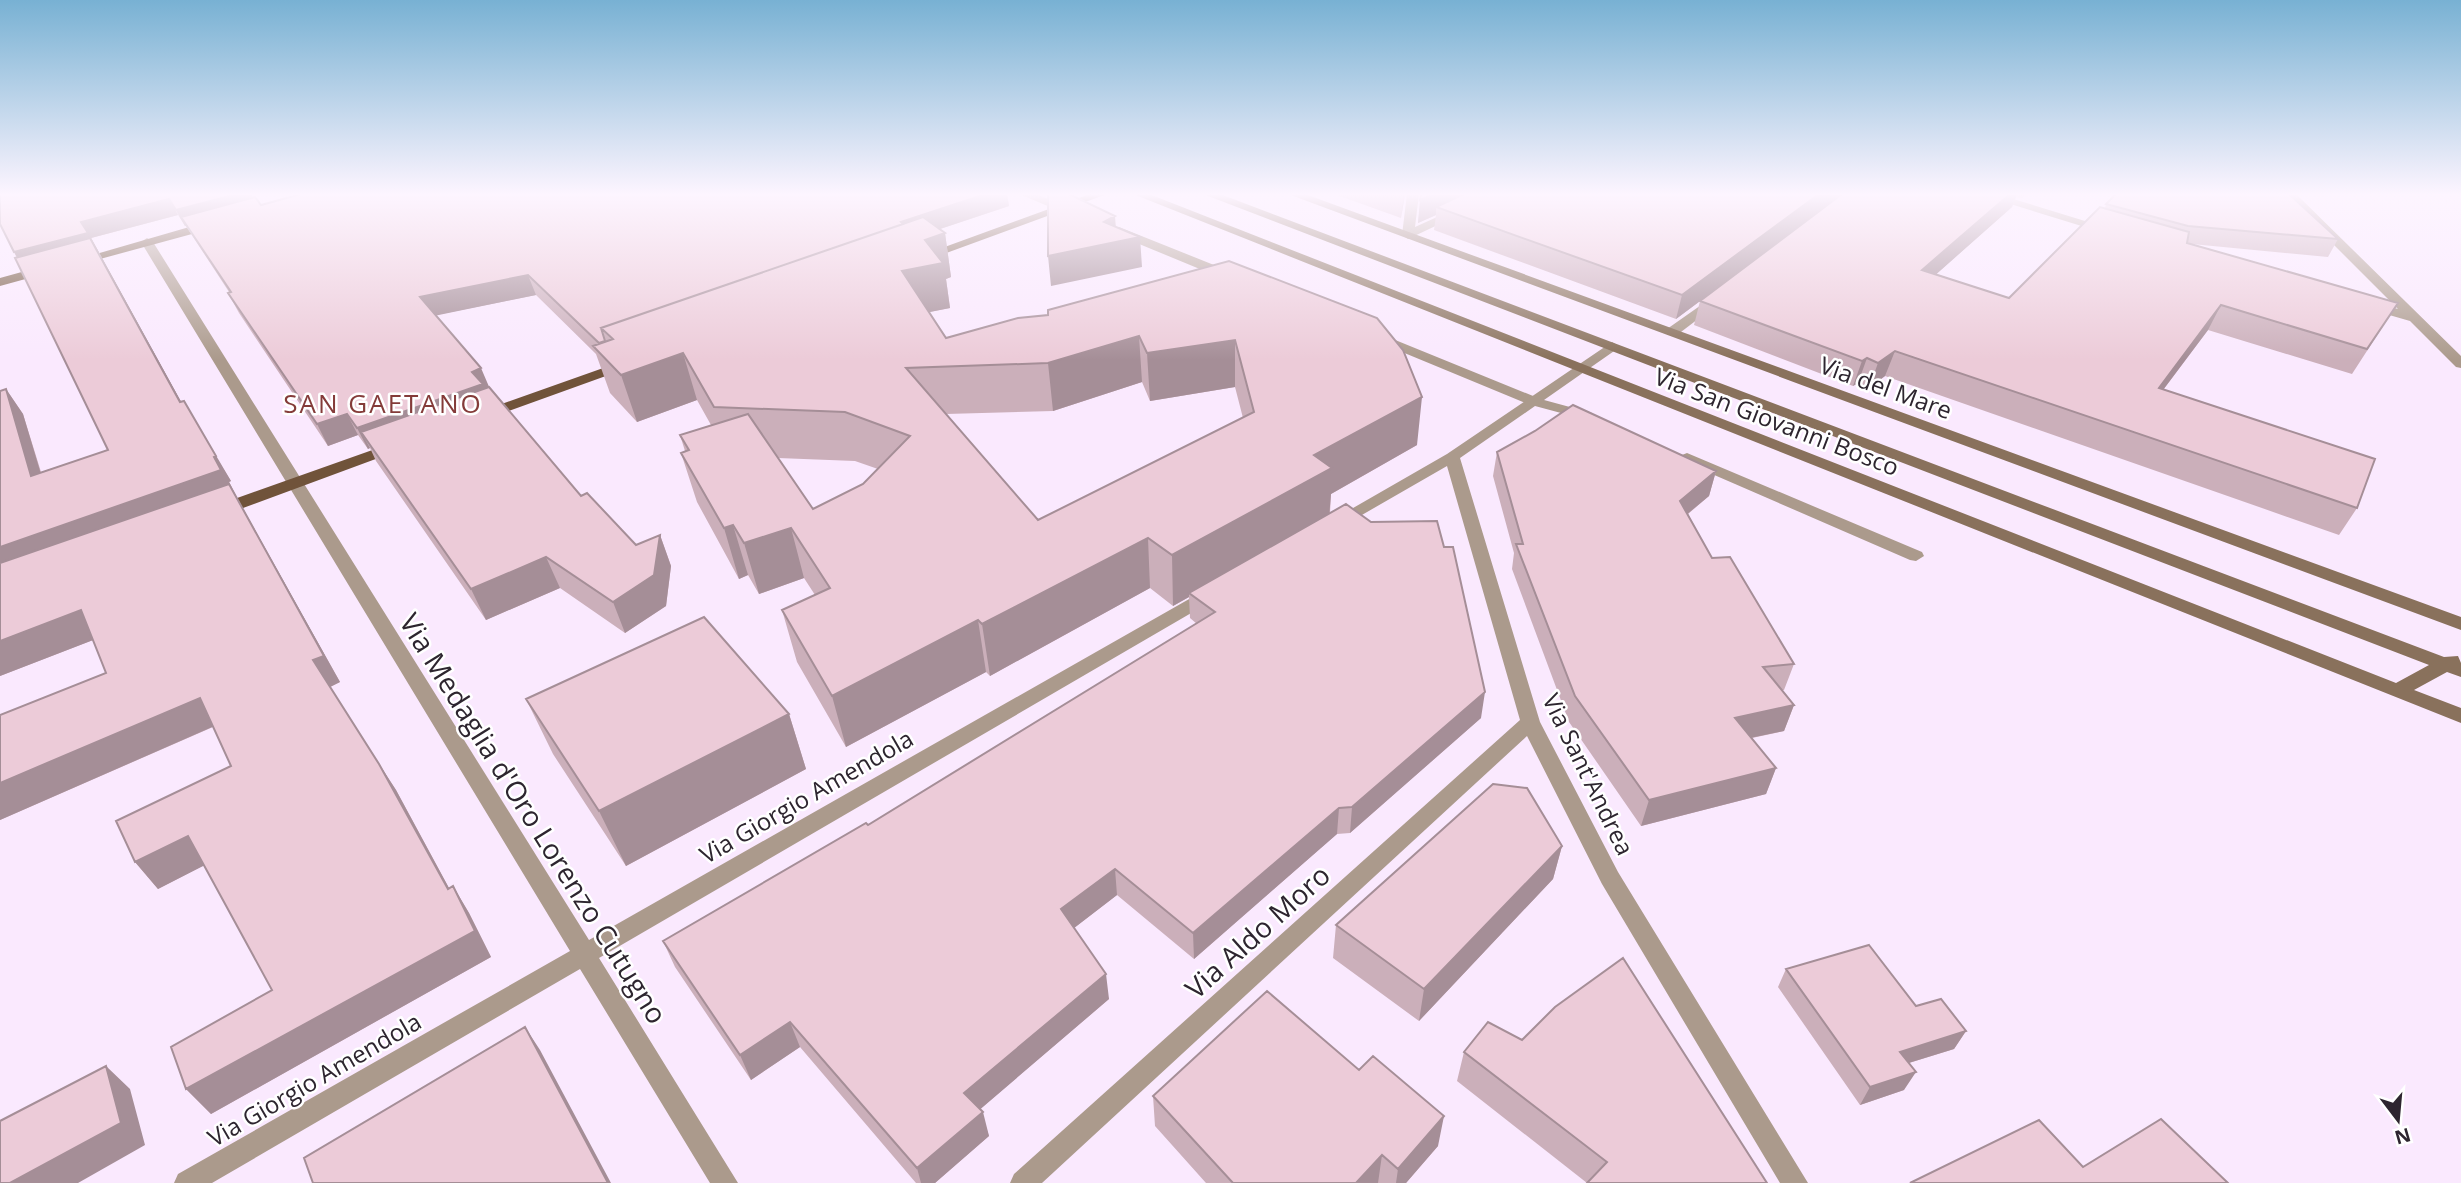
<svg xmlns="http://www.w3.org/2000/svg" width="2461" height="1183" font-family="'Open Sans',sans-serif">
	<style>
		.lines { fill: none; stroke-linecap: round; stroke-linejoin: round }
		.lane { fill: #ab9a8c; fill-rule: evenodd }
		.street { fill: #ab9a8c; fill-rule: evenodd }
		.secondary { fill: #89715c; fill-rule: evenodd }
		.primary { fill: #70533a; fill-rule: evenodd }
		.wall { fill: #cbafba; fill-rule: evenodd }
		.shaded-wall { fill: #a58e97 }
		.building { fill: #eccbd8; stroke: #a58e97; stroke-width: 2; fill-rule: evenodd }
		.labels { text-anchor: middle; dominant-baseline: central; stroke-width: 5; stroke-linejoin: round; paint-order: stroke }
		.street-label { font-size: 24px; fill: #2d252f; stroke: #fff }
		.neighbourhood-label { font-size: 26px; letter-spacing: 2px; fill: #843b39; stroke: #fff }
		.near-street-label { font-size: 28px; fill: #2d252f; stroke: #fff }
	</style>
	<rect width="100%" height="100%" fill="#fae9fe"/>
	<g class="lines">
		<path class="lane" d="M1019,194H1036L1077,211L1067,214Z
			M1119,227L1234,273L1235,276L1229,280L1224,279L1115,234L1113,231Z
			M1378,333L1538,398L1540,401L1533,405L1528,404L1373,340L1371,337Z"/>
		<path class="street" d="M1407,194H1419L1415,227L1488,194H1503L1408,239L1402,235Z
			M1978,194H1997L2111,229L2101,232Z
			M2283,194H2296L2461,356V368L2456,367L2410,321L2365,308L2363,305L2370,301L2398,309Z
			M147,238L153,242L589,940L1205,590L1211,588L1220,594L1217,598L599,958L738,1183H710L580,969L212,1183H174L178,1174L570,951L141,242Z
			M1714,296L1721,300L1719,303L1677,335H1667V329Z
			M1612,342L1619,346L1617,349L1544,400L1592,413L1594,416L1592,419L1587,420L1535,406L1460,458L1540,722L1618,872L1808,1183H1780L1602,884L1527,736L1042,1183H1010L1014,1174L1520,720L1447,466L1341,527L1335,528L1327,523L1447,454Z
			M1687,453L1922,552L1924,556L1916,561L1910,560L1682,461L1679,458L1682,455Z"/>
		<path class="secondary" d="M1133,194H1149L2396,683L2429,665L1203,194H1220L2444,657L2458,656L2461,663V677L2447,672L2414,690L2461,708V723Z
			M1288,194H1305L2461,617V630Z"/>
		<path class="primary" d="M1090,194H1107L930,259H922L920,256Z
			M210,221L214,222V228L78,265L72,261Z
			M47,265L51,266V272L0,286V278Z
			M623,361L628,362V368L489,418H479L477,415L479,412Z
			M395,442L400,444L403,447L400,450L224,515L218,516L210,511L212,507Z"/>
	</g>
	<path class="wall" d="M0,194L253,198L261,205L301,194H1007L1009,206L940,229L945,233L951,277L946,279L950,308L929,312L946,338L1048,315L1229,261L1417,445L1331,494L1330,513L1481,718L1350,833L1337,834L1194,959L1117,895L1074,928L1109,999L980,1109L989,1136L935,1183H916L800,1047L751,1080L675,967L663,941L868,825L1197,624L1190,618L1189,597L1173,606L1150,588L990,676L986,672L846,747L797,662L782,610L815,595L804,578L759,594L748,575L739,579L697,502L681,453L685,451L680,435L711,425L697,400L637,422L610,393L596,354L536,295L436,315L490,388L581,496L636,545L660,535L671,566L666,606L625,633L560,588L486,620L376,461L370,448L368,449L358,435L328,446L239,313L228,293L229,292L186,226H185L178,215L91,238L181,402L231,481L229,482L236,496L340,682L330,687L396,790L449,888L453,886L469,913L491,957L211,1114L186,1089L272,990L204,865L158,889L135,862L231,766L213,727L0,820V715L106,673L93,640L0,676L6,389L23,414L41,472L108,450L14,252ZM1142,382L1150,401L1235,387L1243,418L1038,520L946,414L1053,411ZM778,458L855,461L878,469L863,484L813,509Z
		M1334,194H1405L1401,218Z
		M1421,194H2027L2022,198L2016,197L2012,207L1936,274L2009,298L2105,208L2106,204L2338,239L2328,257L2192,244L2398,303L2352,374L2208,330L2163,390L2357,508L2339,535L1885,376L1869,388L1858,383L1853,386L1694,325L1700,301L1738,273L1676,319L1434,230L1436,215L1418,223Z
		M1497,452L1716,471L1709,496L1688,514L1712,558L1794,664L1784,690H1781L1794,705L1784,731L1752,738L1776,768L1766,794L1641,826L1569,722L1512,569L1514,553L1493,476Z
		M526,699L789,714L806,769L626,866L553,754Z
		M1562,846L1553,879L1419,1021L1333,958L1336,925Z
		M1786,969L1916,1006L1966,1031L1954,1049L1909,1063L1904,1090L1860,1105L1778,987Z
		M1464,1052L1767,1183H1587L1457,1081Z
		M1153,1096L1438,1146L1406,1183H1206L1155,1126Z"/>
	<path class="shaded-wall" d="M237,194H251L258,207L181,217L186,226H185L176,210Z
		M986,194H1007L1009,206L916,237L901,222Z
		M1404,194H1405L1401,218Z
		M1434,194H1482L1436,207V215L1418,223L1420,200Z
		M1819,194H1843L1676,319L1682,295Z
		M2010,194H2017L2012,207L1914,294L1922,270Z
		M169,199L178,215L91,238L195,427L24,269L14,252L81,222Z
		M1115,216L1117,242L1140,237L1142,267L1051,286L1048,256Z
		M945,233L951,277L946,279L950,308L910,316L902,271L925,240Z
		M528,275L536,295L429,317L420,297Z
		M2221,305L2208,330L2145,414L2159,388Z
		M1139,336L1142,382L1053,411L1048,363Z
		M1235,340V387L1150,401L1147,353Z
		M1895,351L1885,376L1869,388L1878,363Z
		M683,353L697,400L637,422L621,375Z
		M1867,358L1858,383L1853,386L1862,361Z
		M481,368L490,389L361,432L370,448L368,449L357,428L472,372Z
		M6,389L23,414L49,501L31,476Z
		M1422,397L1417,445L1331,494L1329,518L1189,593V597L1173,606L1172,555L1314,455Z
		M184,401L231,481L229,482L236,496L340,682L330,687L0,580V547Z
		M347,414L358,435L328,446L317,424Z
		M1716,471L1709,496L1674,525L1680,501Z
		M733,525L748,575L739,579L724,528Z
		M791,528L804,578L759,594L744,543Z
		M660,535L671,566L666,606L625,633L613,602Z
		M1148,538L1150,588L990,676L982,624Z
		M546,557L560,588L486,620L471,589Z
		M81,610L101,637L0,676V641Z
		M978,620L986,672L846,747L832,696Z
		M1485,692L1481,718L1350,833L1352,807Z
		M200,698L219,724L0,820V783Z
		M1794,705L1784,731L1726,743L1735,718Z
		M789,714L806,769L626,866L599,811Z
		M379,764L396,790L464,916L448,889Z
		M1776,768L1766,794L1641,826L1649,800Z
		M1339,808L1337,834L1194,959L1193,933Z
		M188,836L209,863L158,889L135,862Z
		M1562,846L1553,879L1419,1021L1424,989Z
		M1115,869L1117,895L1065,935L1061,909Z
		M453,886L469,913L491,957L211,1114L186,1089Z
		M1106,974L1109,999L970,1118L964,1093Z
		M790,1022L800,1047L751,1080L740,1055Z
		M525,1027L540,1050L611,1183H608Z
		M1966,1031L1954,1049L1889,1069L1900,1052Z
		M106,1066L130,1089L145,1145L78,1183H10Z
		M1916,1072L1904,1090L1860,1105L1870,1087Z
		M983,1112L989,1136L935,1183H921L917,1168Z
		M1444,1116L1438,1146L1406,1183H1396L1398,1169Z
		M1382,1155L1378,1183H1356Z"/>
	<path class="building" d="M0,194H237L176,210L169,199L81,222L88,233L14,252L0,224Z
		M301,194H986L901,222L903,224L601,328L605,341L599,343L528,275L420,297L481,368L472,372L483,384L357,428L347,414L317,424L228,293L231,292L181,217L255,197L261,205Z
		M1048,194H1069L1115,216L1104,222L1140,237L1048,256Z
		M1421,194H1434L1420,200Z
		M1464,194H1819L1682,295L1436,207Z
		M1842,194H2010L1922,270L2009,298L2100,207L2189,232L2187,243L2398,303L2367,349L2221,305L2159,388L2375,459L2357,508L1895,351L1878,363L1867,358L1862,361L1700,301Z
		M2116,194H2289L2338,239L2188,226L2106,204Z
		M923,217L945,233L925,240L943,263L902,271L946,338L1018,318L1048,315V310L1229,261L1377,318L1403,350L1422,397L1314,455L1332,468L1172,555L1148,538L982,624L978,620L832,696L782,610L830,588L791,528L744,543L733,525L724,528L681,453L689,450L680,435L748,414L813,509L863,484L910,436L845,412L714,407L683,353L621,375L593,346L613,339L601,328ZM1139,336L1147,353L1235,340L1254,412L1038,520L906,368L1048,363Z
		M90,238L180,402L184,401L216,456L214,457L221,470L0,547V391L6,389L31,476L108,450L15,258Z
		M489,387L581,496L587,493L636,545L660,535L654,575L613,602L546,557L471,589L361,432Z
		M1573,405L1716,471L1680,501L1712,558L1730,557L1794,664L1763,667L1794,705L1735,718L1776,768L1649,800L1575,696L1516,544H1523L1497,452L1535,431Z
		M229,484L324,656L313,660L379,764L448,889L453,886L475,931L186,1089L171,1047L272,990L188,836L135,862L116,821L231,766L200,698L0,783V715L106,673L81,610L0,641V563Z
		M1346,504L1371,522L1437,521L1444,547H1453L1485,692L1352,807L1339,808L1193,933L1115,869L1061,909L1106,974L964,1093L983,1112L917,1168L790,1022L740,1055L663,941L866,823L868,825L1215,612L1189,593Z
		M704,617L789,714L599,811L526,699Z
		M1493,784L1527,788L1562,846L1424,989L1336,925Z
		M1869,945L1916,1006L1941,999L1966,1031L1900,1052L1916,1072L1870,1087L1786,969Z
		M1623,958L1767,1183H1587L1607,1162L1464,1052L1488,1022L1522,1040L1555,1007Z
		M1267,991L1359,1070L1373,1056L1444,1116L1398,1169L1382,1155L1356,1183H1233L1153,1096Z
		M525,1027L608,1183H313L304,1158Z
		M106,1066L121,1123L10,1183H0V1121Z
		M2161,1119L2228,1183H1910L2039,1120L2083,1167Z"/>
	<linearGradient id="sky" x2="0" y2="1"><stop stop-color="#78b1d3"/><stop offset="0.54" stop-color="#fdf5ff"/><stop offset="1" stop-color="#fdf5ff" stop-opacity="0"/></linearGradient>
	<rect width="2461" height="360" fill="url(#sky)"/>
	<g class="labels">
		<g class="street-label">
			<text transform="translate(1886 387) rotate(20)">Via del Mare</text>
			<text transform="translate(1777 421) rotate(21)">Via San Giovanni Bosco</text>
			<text transform="translate(1589 774) rotate(64)">Via Sant'Andrea</text>
			<text transform="translate(806 796) rotate(-30)">Via Giorgio Amendola</text>
			<text transform="translate(314 1079) rotate(-30)">Via Giorgio Amendola</text>
		</g>
		<g class="neighbourhood-label">
			<text x="383" y="403">SAN GAETANO</text>
		</g>
		<g class="near-street-label">
			<text transform="translate(534 818) rotate(58)">Via Medaglia d'Oro Lorenzo Cutugno</text>
			<text transform="translate(1257 931) rotate(-42)">Via Aldo Moro</text>
		</g>
	</g>
	<g transform="translate(2398 1120) rotate(164)" stroke="#ffffff" stroke-width="5" paint-order="stroke">
	<path d="M0-5L12 26L0 18L-12 26Z" fill="#2d252f"/>
	<text y="-10" font-size="19" font-weight="bold" text-anchor="middle" fill="#2d252f">N</text>
	</g>
</svg>
